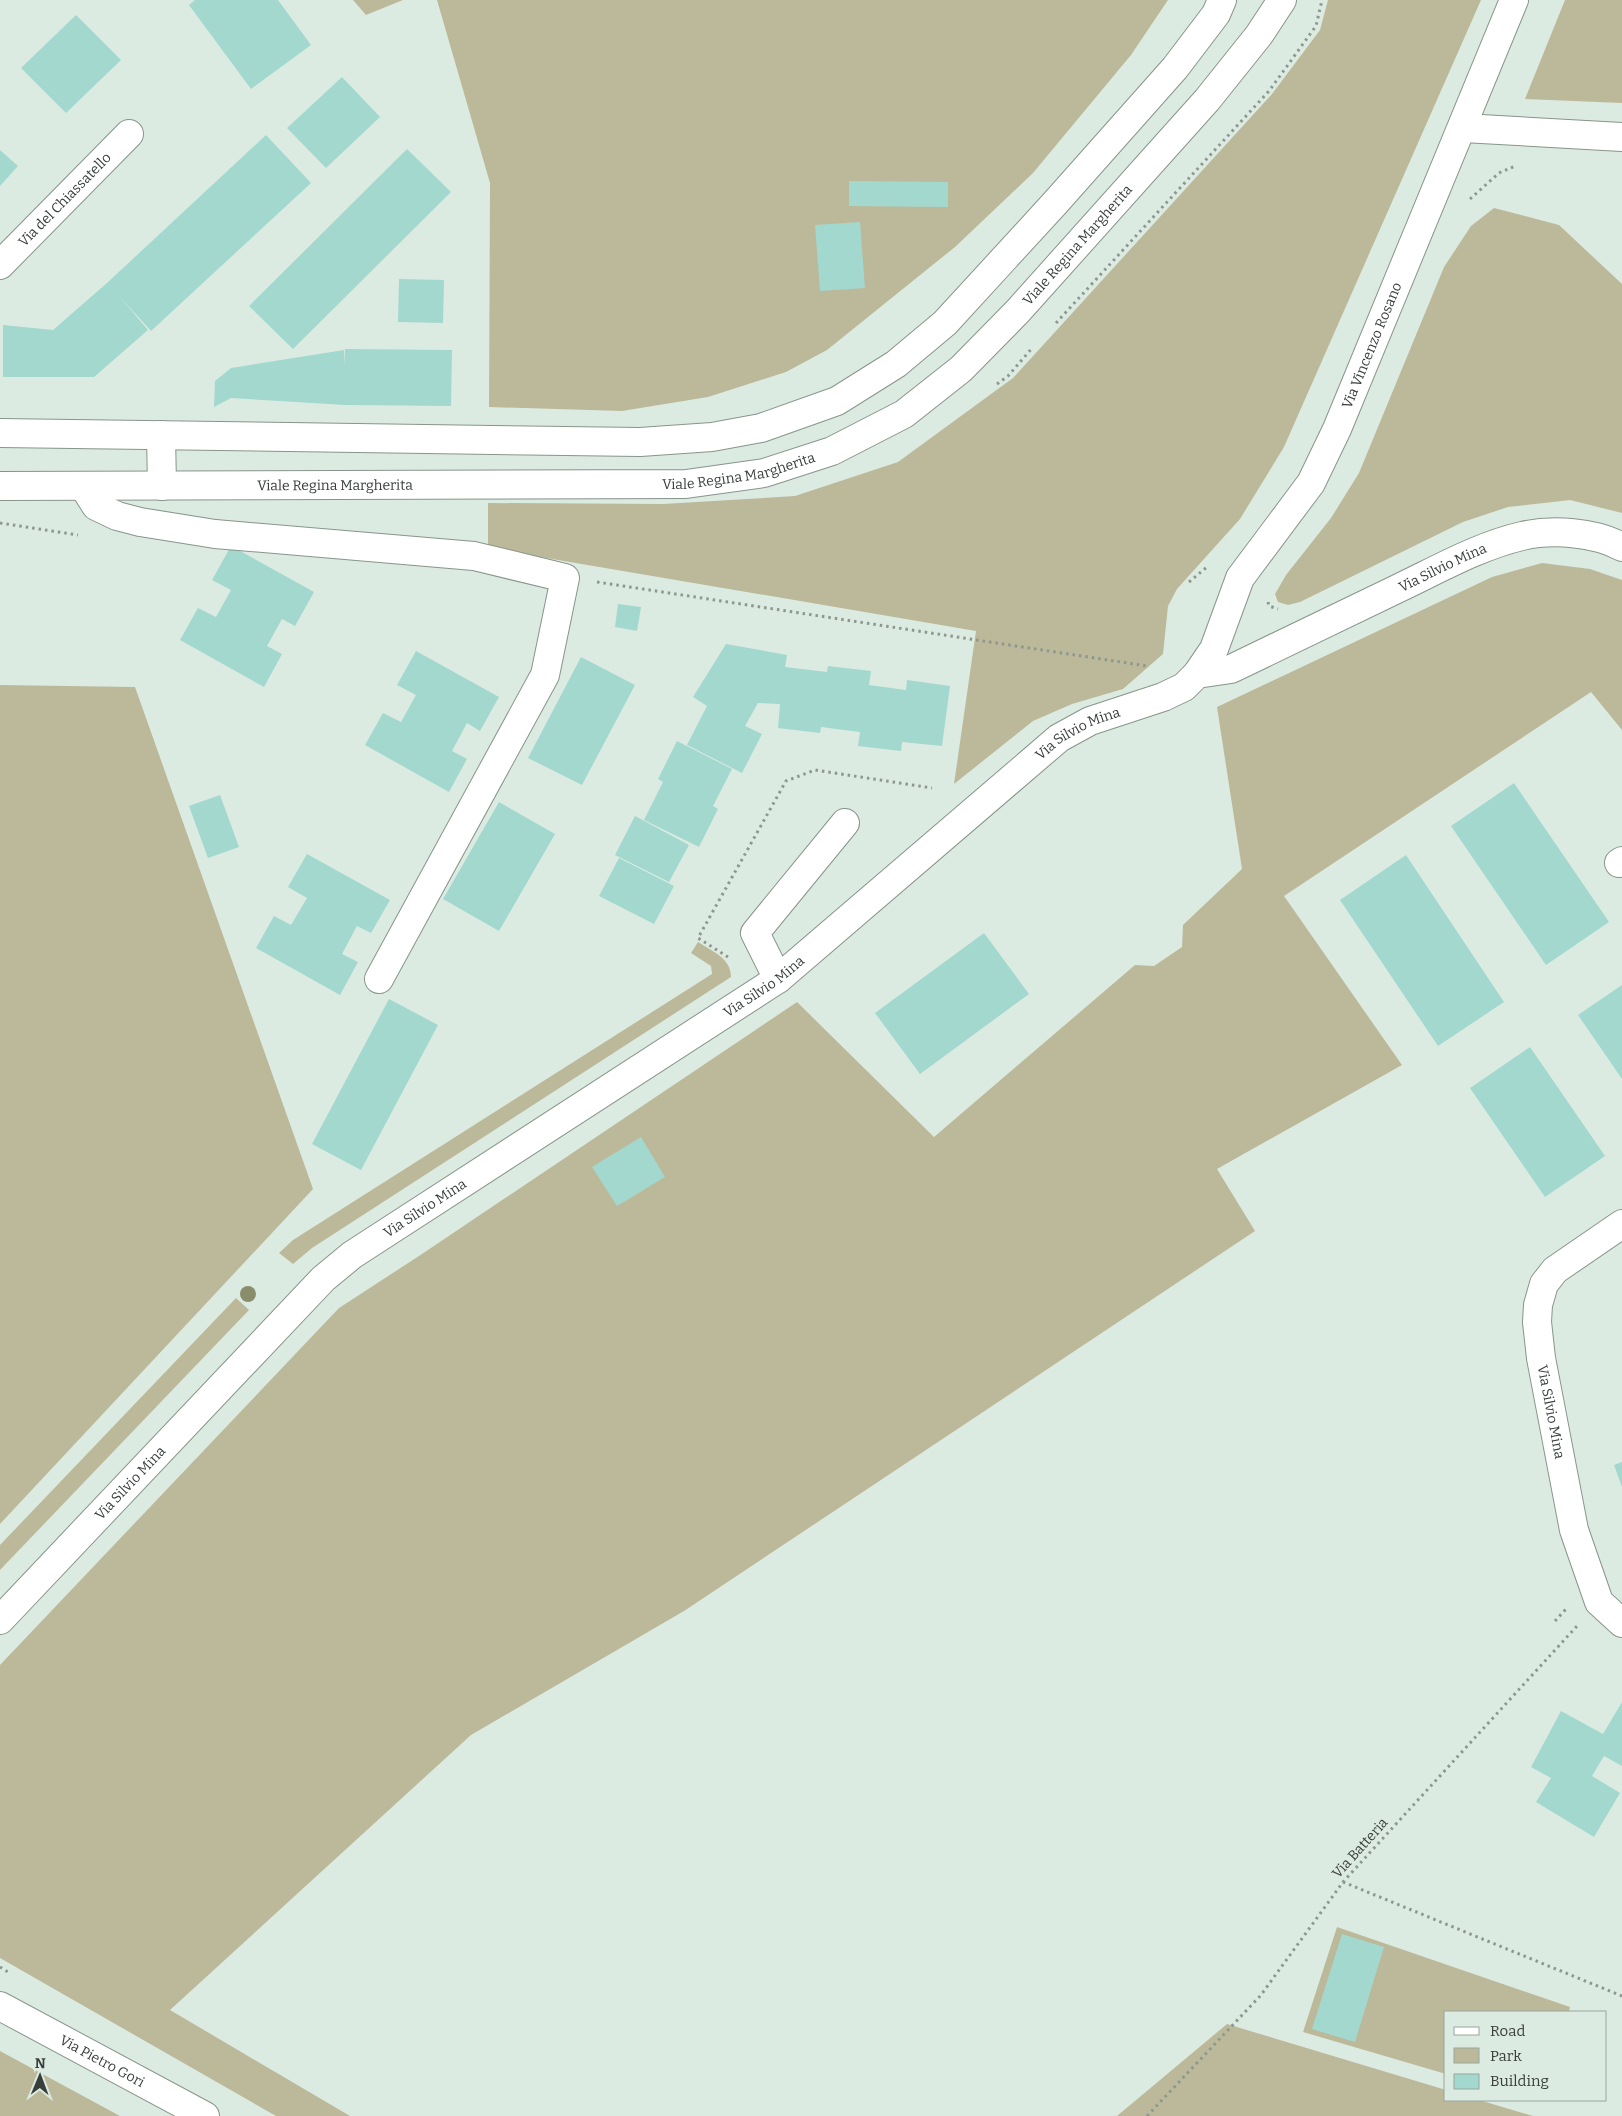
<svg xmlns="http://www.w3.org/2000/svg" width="1622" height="2116" font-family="Bitter,serif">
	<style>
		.green { fill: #bcb99a }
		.building { fill: #a2d8ce }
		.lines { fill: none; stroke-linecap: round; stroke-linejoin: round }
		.minor-casing { stroke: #87958b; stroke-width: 30 }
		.path { stroke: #8c9790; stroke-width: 3; stroke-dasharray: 2.5 4; stroke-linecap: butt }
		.minor { stroke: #fff; stroke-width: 28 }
		.tree { fill: #8a8d6b }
		.labels { text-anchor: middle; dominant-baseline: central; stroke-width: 4.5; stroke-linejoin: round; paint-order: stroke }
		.street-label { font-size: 14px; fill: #383e3a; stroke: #dcebe1 }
	</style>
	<rect width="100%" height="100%" fill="#dcebe1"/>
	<path class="green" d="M353,0H403L366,15Z
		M437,0H1168L1131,55L1033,173L955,247L827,350L786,372L708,397L622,411L489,407L490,183Z
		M1328,0H1481L1284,447L1240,519L1177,589L1168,606L1163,654L1123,689L1072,704L1033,721L954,784L976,631L488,548V503L663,504L795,496L898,462L1013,378L1272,94L1320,30Z
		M1565,0H1622V103L1525,99Z
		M1494,208L1559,225L1622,284V513L1570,500L1508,507L1463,522L1300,602L1288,605L1278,602L1275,594L1286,575L1331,518L1359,473L1444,267L1471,226Z
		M1542,563L1590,569L1622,580V730L1591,692L1284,896L1402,1065L1217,1169L1255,1231L684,1611L471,1735L170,2010L350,2116H276L0,1958V1665L339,1308L422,1254L797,1002L934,1137L1135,965L1154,966L1182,947L1183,925L1242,869L1217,707L1492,577Z
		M0,685L135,687L313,1189L0,1524Z
		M698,942C713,952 731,958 731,977L312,1248L293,1264L279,1253L293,1240L712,974L711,966L691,953Z
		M236,1298L249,1310L0,1570V1545Z
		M1337,1927L1570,2007L1569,2012H1446V2074L1303,2032Z
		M1227,2024L1446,2090V2100H1479L1533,2116H1117Z
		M0,2051L120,2116H0Z"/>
	<path class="building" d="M195,0H278L311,45L251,89L189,5Z
		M76,15L121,60L66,113L21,68Z
		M342,77L380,117L326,168L287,128Z
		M266,135L311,183L151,331L120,297L148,330L94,377H3V325L53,330L107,283Z
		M407,149L451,192L293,349L249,306Z
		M0,150L18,166L0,186Z
		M849,181L948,182V207L849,206Z
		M860,222L865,288L820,291L815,225Z
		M399,279L444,280L443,323L398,322Z
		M345,349L452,350L451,406L345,405L231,398L214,407L215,381L231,368L344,350L345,366Z
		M231,546L314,592L295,626L282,619L267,646L282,654L264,687L180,640L198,608L216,617L231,590L212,580Z
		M618,604L641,607L637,631L615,627Z
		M726,644L787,655L785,667L827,672L828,666L871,671L869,685L906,690L907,680L950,686L942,746L902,742L901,751L858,746L860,732L821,727L820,733L778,728L780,704L758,703L745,726L762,734L742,773L687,745L707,706L693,697Z
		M416,651L499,697L480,731L467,723L452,751L467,759L449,792L365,745L383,713L401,722L416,695L397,685Z
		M581,657L635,685L582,785L528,758Z
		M677,741L732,769L713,806L718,809L699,847L644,820L663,782L658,779Z
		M1514,783L1609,922L1546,965L1451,826Z
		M220,795L239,847L208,858L189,806Z
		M499,802L555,834L499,931L443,899Z
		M635,816L689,845L669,882L615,855Z
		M307,854L390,900L371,933L357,926L342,954L358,962L340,995L256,948L274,916L291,925L307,898L288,887Z
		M1406,855L1504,1002L1438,1046L1340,900Z
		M619,858L674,886L654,924L599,896Z
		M984,933L1029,994L920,1074L875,1013Z
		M1622,985V1079L1578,1015Z
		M389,999L438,1025L361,1170L312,1144Z
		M1530,1047L1605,1156L1545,1197L1470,1088Z
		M641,1137L665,1177L617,1206L592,1167Z
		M1622,1462V1487L1614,1465Z
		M1622,1702V1766L1604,1756L1592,1776L1620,1793L1594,1837L1536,1802L1551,1778L1531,1767L1561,1711L1603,1734Z
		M1342,1934L1384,1947L1355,2042L1312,2029Z"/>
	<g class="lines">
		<g class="minor-casing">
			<g id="minor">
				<path d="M1463,128L1622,137"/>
				<path id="s1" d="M0,265L129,134"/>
				<path d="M0,433L640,442L712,437L761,428L837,401L896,364L945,323L1056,202L1175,68L1216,14L1222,0"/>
				<path d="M161,435L162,486"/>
				<path id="s2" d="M0,486L686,484L764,473L832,451L904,414L961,369L1018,311L1207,100L1259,35L1282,0"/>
				<path d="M84,487L96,506L117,516L140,522L215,534L474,556L565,578L545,675L379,979"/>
				<path id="s3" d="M1197,674L1214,649L1240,578L1311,483L1337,429L1514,0"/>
				<path d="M1619,863L1622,861"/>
				<path d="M778,979L755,933L845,823"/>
				<path id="s4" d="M1622,1224L1555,1270L1544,1284L1538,1305L1537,1322L1541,1358L1574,1530L1599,1602L1622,1623"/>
				<path id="s5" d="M0,1620L323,1279L352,1255L778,979L1059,738L1090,721L1163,697L1184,687L1197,674L1231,669C1287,642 1343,615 1399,588C1439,569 1479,546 1522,536C1552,529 1595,532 1622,547"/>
				<path id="s6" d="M0,2006L205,2116"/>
			</g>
		</g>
		<path class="path" d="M1470,199L1499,173L1515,166
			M1056,323L1269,91L1316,26L1322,0
			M997,384L1008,376L1033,347
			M0,523L78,535
			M597,582L1147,666
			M1189,582L1207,567
			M1268,602L1269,606L1278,609
			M728,957L698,938L786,781L815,770L932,788
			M1555,1621L1566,1609
			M1343,1882L1622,1996
			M0,1967L8,1972
			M1147,2116L1261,1995L1343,1882L1577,1626"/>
		<use href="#minor" class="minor"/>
	</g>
	<circle class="tree" cx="248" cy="1294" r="8"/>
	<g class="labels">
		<g class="street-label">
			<text stroke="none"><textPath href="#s1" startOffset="92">Via del Chiassatello</textPath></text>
			<text stroke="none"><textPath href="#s2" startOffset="1160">Viale Regina Margherita</textPath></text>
			<text stroke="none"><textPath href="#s3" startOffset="375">Via Vincenzo Rosano</textPath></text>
			<text stroke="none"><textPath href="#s2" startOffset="740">Viale Regina Margherita</textPath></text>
			<text stroke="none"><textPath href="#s2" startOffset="335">Viale Regina Margherita</textPath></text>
			<text stroke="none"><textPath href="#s5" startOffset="1808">Via Silvio Mina</textPath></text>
			<text stroke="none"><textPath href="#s5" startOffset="1404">Via Silvio Mina</textPath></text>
			<text stroke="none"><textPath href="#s5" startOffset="999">Via Silvio Mina</textPath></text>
			<text stroke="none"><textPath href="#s5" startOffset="594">Via Silvio Mina</textPath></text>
			<text stroke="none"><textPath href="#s4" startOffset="229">Via Silvio Mina</textPath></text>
			<text stroke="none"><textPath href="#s5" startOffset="189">Via Silvio Mina</textPath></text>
			<text transform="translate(1360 1848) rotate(-48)">Via Batteria</text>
			<text stroke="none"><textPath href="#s6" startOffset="116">Via Pietro Gori</textPath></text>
		</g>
	</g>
	<rect x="1444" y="2011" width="162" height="90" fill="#dcebe1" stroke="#9aa69e"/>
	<rect x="1454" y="2027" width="25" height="8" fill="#ffffff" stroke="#9aa69e"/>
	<text x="1490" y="2036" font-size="15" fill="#383e3a">Road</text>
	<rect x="1454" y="2048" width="25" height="15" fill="#bcb99a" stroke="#9aa69e"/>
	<text x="1490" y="2061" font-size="15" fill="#383e3a">Park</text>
	<rect x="1454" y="2074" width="25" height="15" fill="#a2d8ce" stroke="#9aa69e"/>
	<text x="1490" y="2086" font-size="15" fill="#383e3a">Building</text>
	<g transform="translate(40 2076) rotate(1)" stroke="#dcebe1" stroke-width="4" paint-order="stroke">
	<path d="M0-4L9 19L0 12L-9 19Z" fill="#383e3a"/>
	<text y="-8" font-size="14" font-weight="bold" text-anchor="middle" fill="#383e3a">N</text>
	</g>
</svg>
